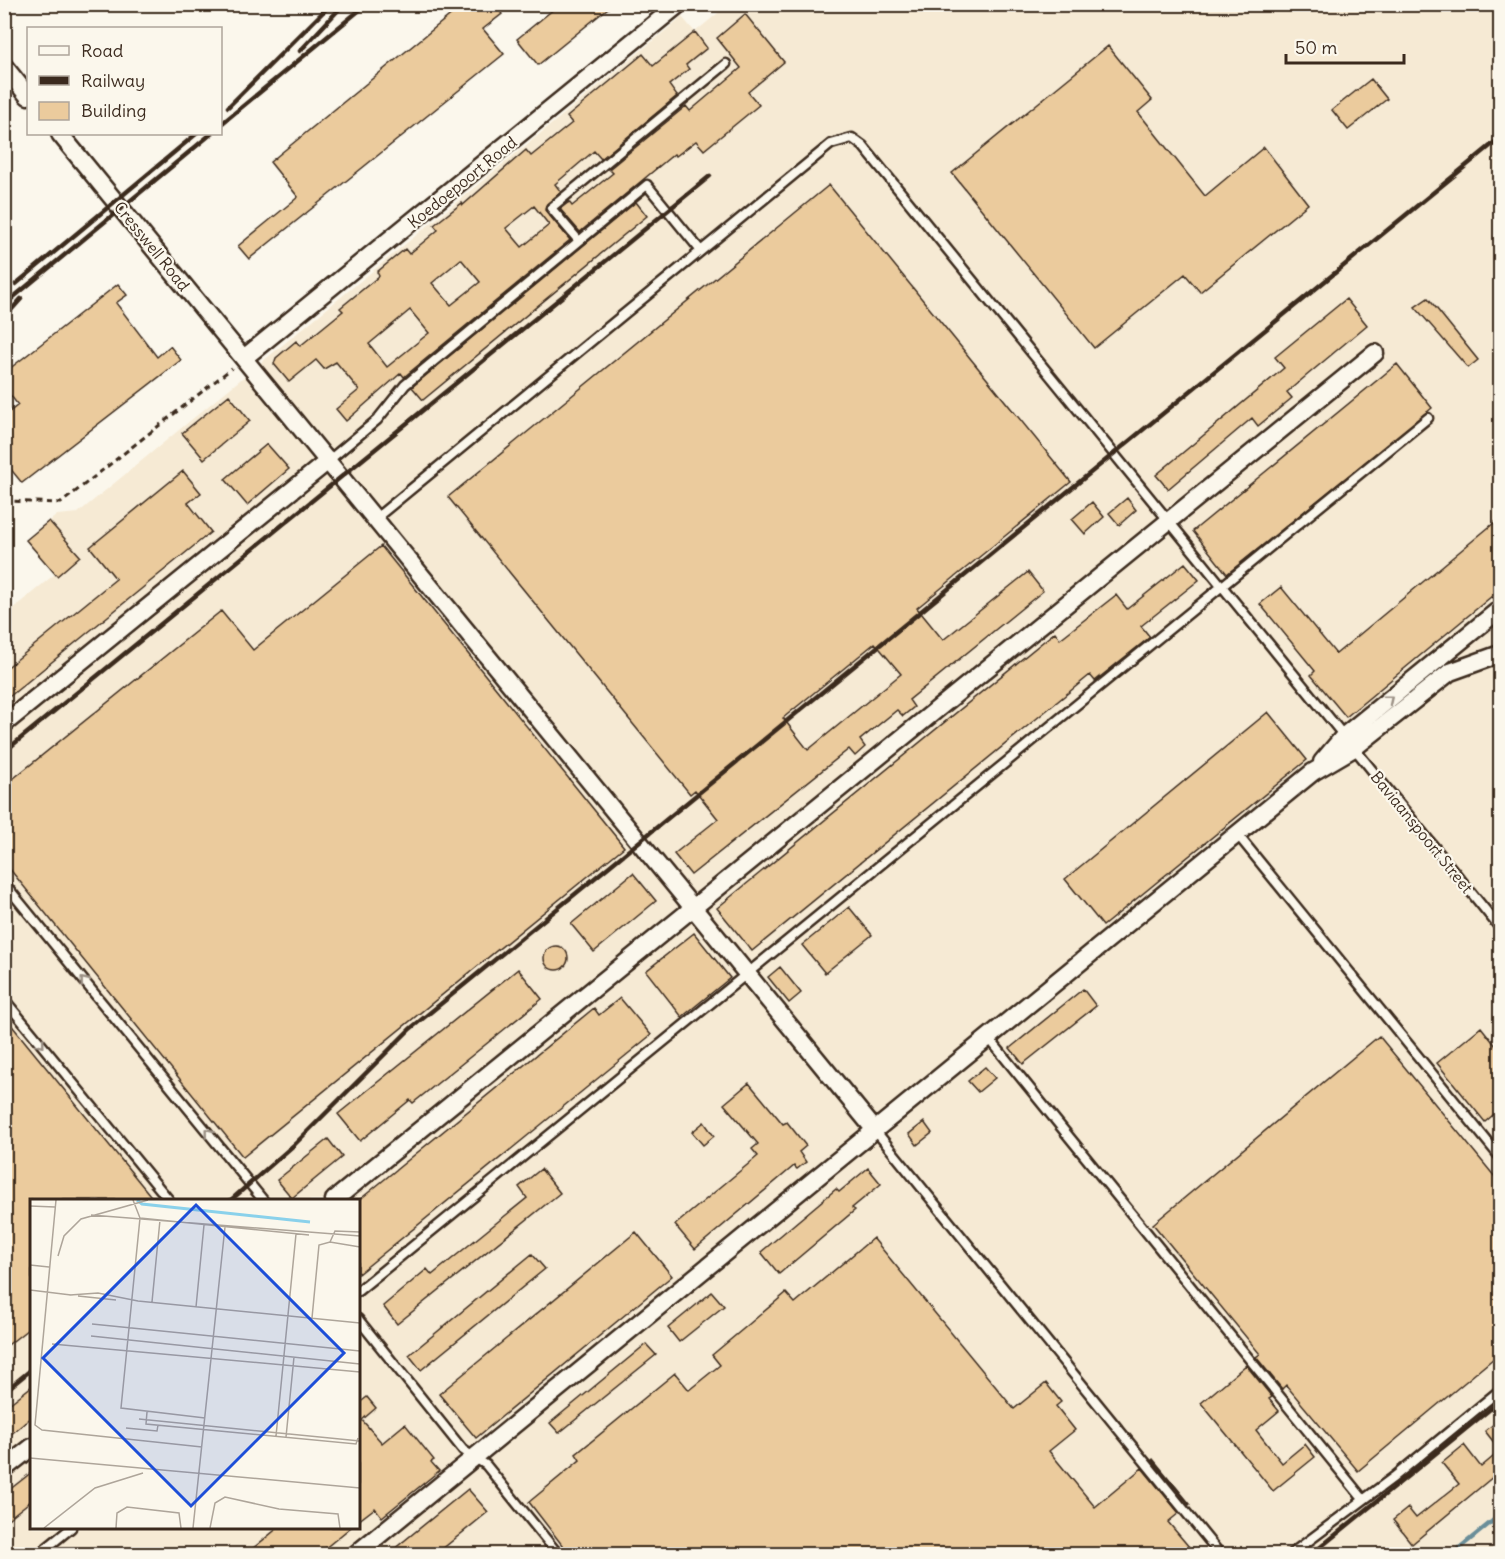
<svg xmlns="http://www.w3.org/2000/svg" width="1505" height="1559" font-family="Delius,sans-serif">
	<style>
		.built { fill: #f6ead4; fill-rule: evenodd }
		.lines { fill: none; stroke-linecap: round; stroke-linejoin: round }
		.stream { stroke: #6a8e99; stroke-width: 4.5 }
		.building { fill: #ebcb9d; stroke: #3b2a1e; stroke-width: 1.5; fill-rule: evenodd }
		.service-casing { stroke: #3b2a1e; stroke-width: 13 }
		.minor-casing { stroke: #3b2a1e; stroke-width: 21 }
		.path { stroke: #3b2a1e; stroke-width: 3; stroke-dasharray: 6 4.5; stroke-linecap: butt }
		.service { stroke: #fbf7ec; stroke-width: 8 }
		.minor { stroke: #fbf7ec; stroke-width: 16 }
		.rail { stroke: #3b2a1e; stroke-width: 4.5 }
		.oneway { stroke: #9b9085 }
		.labels { text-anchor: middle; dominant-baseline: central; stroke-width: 4.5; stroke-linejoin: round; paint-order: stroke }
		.street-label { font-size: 16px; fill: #3b2a1e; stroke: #fbf7ec }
		.inset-river { fill: none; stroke: #8ad1eb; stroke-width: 3 }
		.inset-road { fill: none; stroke: #aea59a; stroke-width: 1.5 }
		.view { fill: #1d4ed8; fill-opacity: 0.15; stroke: #1d4ed8; stroke-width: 3 }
		.inset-edge { fill: none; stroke: #3b2a1e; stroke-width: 3 }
	</style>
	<rect width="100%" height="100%" fill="#fbf7ec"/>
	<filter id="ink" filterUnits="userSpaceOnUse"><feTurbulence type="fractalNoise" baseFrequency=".0167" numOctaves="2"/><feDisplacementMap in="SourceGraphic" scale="12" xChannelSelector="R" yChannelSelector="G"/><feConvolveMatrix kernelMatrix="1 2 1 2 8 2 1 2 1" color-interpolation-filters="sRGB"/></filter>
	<g filter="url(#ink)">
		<path class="built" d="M729,4L1500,5V1554H5V615L55,574L26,540L57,515L78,513L682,17L695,32ZM32,1200H358V1528H32Z"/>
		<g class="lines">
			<path class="stream" d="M1452,1554L1500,1515"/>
		</g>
		<path class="building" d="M464,4H495L502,14L483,29L504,54L249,259L238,246L298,197L270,162Z
			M560,4H613L538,65L517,39Z
			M745,14L784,62L748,92L759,105L704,150L696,141L676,156L674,154L580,232L560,209L569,202L572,206L613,173L609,169L686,106L690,111L741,68L717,38Z
			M695,32L707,48L686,65L689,69L669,85L677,96L601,159L594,151L555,184L561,192L547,204L545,210L570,240L404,377L401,373L346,421L336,409L359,390L336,362L324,369L316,360L289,382L274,364L276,358L296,341L300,346L343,311L340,308L379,276L377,272L405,249L409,254L438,230L434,225L462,203L463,205L526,150L531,156L572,123L567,117L643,54L653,66ZM534,206L549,225L522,247L506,228ZM461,259L480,282L451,305L432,283ZM410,310L429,333L387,367L369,344Z
			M1108,46L1152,100L1138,112L1205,196L1264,147L1308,204L1200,292L1185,274L1094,348L952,173Z
			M1371,79L1387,99L1348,130L1332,110Z
			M829,185L1071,482L917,608L943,640L1028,572L1043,591L909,700L914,707L903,716L897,710L860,740L865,747L855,756L849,749L691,875L674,854L718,819L695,790L690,794L448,497ZM875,643L901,674L808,750L783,718Z
			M636,202L647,216L423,400L412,387Z
			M118,284L127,295L116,303L157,357L170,346L181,360L22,483L4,461V416L18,405L4,387V373Z
			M1428,298L1478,360L1468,368L1415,307Z
			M1346,299L1367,325L1287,392L1292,398L1258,426L1252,418L1168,489L1156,475L1284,368L1275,357Z
			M1397,364L1432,408L1227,574L1193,531Z
			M229,395L250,421L204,459L182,433Z
			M267,444L289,469L247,505L225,479Z
			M183,471L201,493L188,503L211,532L4,701V670L116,579L90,547Z
			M1127,498L1136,510L1119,525L1109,513Z
			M1092,502L1104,517L1085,534L1072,519Z
			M1500,518V599L1495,600L1492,596L1346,717L1311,675L1315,671L1260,604L1281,587L1336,654Z
			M49,521L80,556L57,576L26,540Z
			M381,546L624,847L243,1157L4,862V786L221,611L253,650Z
			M1185,563L1199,580L1141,626L1150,637L1095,681L1090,675L752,951L717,908L1055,632L1060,639L1116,595L1127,609Z
			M1268,712L1307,760L1103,926L1065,879Z
			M633,873L656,901L594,952L571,924Z
			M849,907L872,935L825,973L802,945Z
			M694,933L730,978L682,1017L646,971Z
			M544 958a12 12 0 1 1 24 0a12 12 0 1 1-24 0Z
			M780,967L801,993L789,1003L768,977Z
			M518,969L542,999L413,1103L410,1100L360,1141L338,1114Z
			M1083,989L1096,1006L1023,1064L1010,1048Z
			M620,998L651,1035L358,1274V1201L594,1008L599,1015Z
			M4,1016L154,1200H32V1326L4,1348Z
			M1481,1027L1500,1051V1109L1485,1122L1437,1063Z
			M1379,1036L1500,1183V1353L1358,1471L1286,1385L1282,1389L1256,1357L1260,1354L1153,1224Z
			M985,1067L995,1078L978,1092L968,1081Z
			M749,1083L783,1124L787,1122L806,1146L799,1152L806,1162L797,1169L794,1166L695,1249L675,1225L758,1156L752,1149L758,1144L724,1104Z
			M704,1122L714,1136L703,1145L692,1132Z
			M924,1122L932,1133L917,1145L909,1134Z
			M328,1139L342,1157L292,1198L277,1180Z
			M868,1168L881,1184L852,1208L855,1210L779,1274L761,1252L836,1189L839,1192Z
			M541,1169L560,1193L397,1324L383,1306L427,1269L432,1275L527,1198L519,1187Z
			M636,1232L672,1276L476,1438L439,1394Z
			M873,1238L1014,1409L1046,1383L1061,1402L1056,1406L1075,1430L1049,1451L1095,1507L1142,1468L1179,1513L1168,1522L1195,1554H569L529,1502L580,1460L576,1454L675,1373L689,1390L720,1365L712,1355L748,1325L786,1293L795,1303Z
			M532,1254L545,1269L421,1370L409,1355Z
			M712,1292L724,1306L679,1342L668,1328Z
			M646,1344L656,1355L559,1433L550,1423Z
			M1246,1365L1272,1397L1269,1399L1279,1411L1256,1430L1282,1463L1305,1444L1315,1457L1273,1491L1201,1403Z
			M32,1386V1417L4,1440V1408Z
			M367,1397L376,1408L362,1420L382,1443L405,1424L434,1460L431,1462L439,1471L382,1517L375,1508L358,1521V1404Z
			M1500,1419V1450L1485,1431Z
			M1464,1445L1481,1467L1500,1451V1471L1412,1544L1393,1520L1408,1508L1416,1518L1459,1484L1442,1463Z
			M1153,1459L1190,1504L1189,1505L1152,1460Z
			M32,1472V1500L4,1522V1494Z
			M468,1489L488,1512L436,1554H388Z
			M279,1527H351L318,1554H246Z"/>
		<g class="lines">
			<g class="service-casing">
				<path id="service" d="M579,241L551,208L726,64
					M328,461L377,420L405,385L647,185L701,251
					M376,518L831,144L852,138L863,146L1344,736
					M1354,748L1500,928
					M1237,834L1500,1157
					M4,883L263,1200
					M4,999L169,1200
					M988,1037L1363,1499
					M874,1129L1220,1554
					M358,1291L1428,418
					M358,1319L463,1450L486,1465L558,1554
					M39,1554L71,1528
					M1291,1554L1394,1477L1500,1390"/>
			</g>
			<g class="minor-casing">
				<path id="minor" d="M4,66L28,96
					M60,134L874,1129
					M244,358L679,4
					M4,724L328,461
					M1322,762L1344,736L1500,609
					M334,1200L1375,353
					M4,1469L32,1447
					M356,1554L1313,772L1354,748L1450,672L1500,654"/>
			</g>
			<path class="path" d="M4,501L61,503L232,368"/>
			<use href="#service" class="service"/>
			<use href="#minor" class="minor"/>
			<path class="rail" d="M300,51L344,4
				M228,107L331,4
				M220,125L367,4
				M16,284L196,134
				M4,305L211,134
				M4,318L21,299
				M4,752L710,176
				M231,1200L295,1144L410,1029L1500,138
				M4,1392L32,1369
				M1312,1554L1500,1401"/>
		</g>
		<defs><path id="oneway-chevron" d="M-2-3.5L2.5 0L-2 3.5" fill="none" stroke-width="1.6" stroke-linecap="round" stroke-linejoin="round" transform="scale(1.5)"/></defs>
		<g class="oneway">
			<use href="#oneway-chevron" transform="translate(1389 699) rotate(-39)"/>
			<use href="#oneway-chevron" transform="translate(84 981) rotate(-129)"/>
			<use href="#oneway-chevron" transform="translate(41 1044) rotate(51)"/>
			<use href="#oneway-chevron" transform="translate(208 1132) rotate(-129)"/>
		</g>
	</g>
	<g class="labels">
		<g class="street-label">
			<text transform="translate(462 182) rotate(-39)">Koedoepoort Road</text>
			<text transform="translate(152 246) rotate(51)">Cresswell Road</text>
			<text transform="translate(1422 832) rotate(51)">Baviaanspoort Street</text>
		</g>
	</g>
	<g transform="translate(30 1199)">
		<rect width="330" height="330" fill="#fbf7ec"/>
		<path class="inset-river" d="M107,1L112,5L280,23"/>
		<path class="inset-road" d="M26,1L5,226L12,231L172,248M103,1L110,19L91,209L175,219M0,7L25,8M61,16L330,37M110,19L279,36M300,43L305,32L330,33M28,57L34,37L51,20L118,1M0,66L19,68M0,91L41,96M40,96L68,94L108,102L330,124M48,97L86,101M122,103L130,21M166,108L174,26M282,119L289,46L300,43L330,48M62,125L330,152M61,137L330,165M22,145L330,173M117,213L116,225L326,245L328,239M109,220L330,242M96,229L127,232L128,226M246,237L266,35M256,238L264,158M0,259L330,289M14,329L65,289L113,274M86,329L87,314L97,308L149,314L151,329M163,329L195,28M180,329L185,304L195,298L249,310L308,315L310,329"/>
		<path class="view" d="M166,6L314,154L161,307L13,159Z"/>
		<rect width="330" height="330" class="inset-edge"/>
	</g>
	<rect width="1505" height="1559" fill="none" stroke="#fbf7ec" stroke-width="24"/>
	<rect x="12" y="12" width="1481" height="1535" fill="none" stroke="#3b2a1e" stroke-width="2" filter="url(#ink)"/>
	<rect x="27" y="27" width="195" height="108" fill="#fbf7ec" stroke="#aea59a" stroke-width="1.5"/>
	<rect x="39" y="46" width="30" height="9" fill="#fbf7ec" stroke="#aea59a" stroke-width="1.5"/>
	<text x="81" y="57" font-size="18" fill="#3b2a1e">Road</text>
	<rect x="39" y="76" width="30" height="9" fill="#3b2a1e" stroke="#aea59a" stroke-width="1.5"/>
	<text x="81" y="87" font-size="18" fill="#3b2a1e">Railway</text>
	<rect x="39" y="102" width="30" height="18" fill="#ebcb9d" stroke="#aea59a" stroke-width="1.5"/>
	<text x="81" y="117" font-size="18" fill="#3b2a1e">Building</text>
	<path d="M1286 54v9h118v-9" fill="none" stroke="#3b2a1e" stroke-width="3"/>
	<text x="1295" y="54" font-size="18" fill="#3b2a1e" stroke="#fbf7ec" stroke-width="4.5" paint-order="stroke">50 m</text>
</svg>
